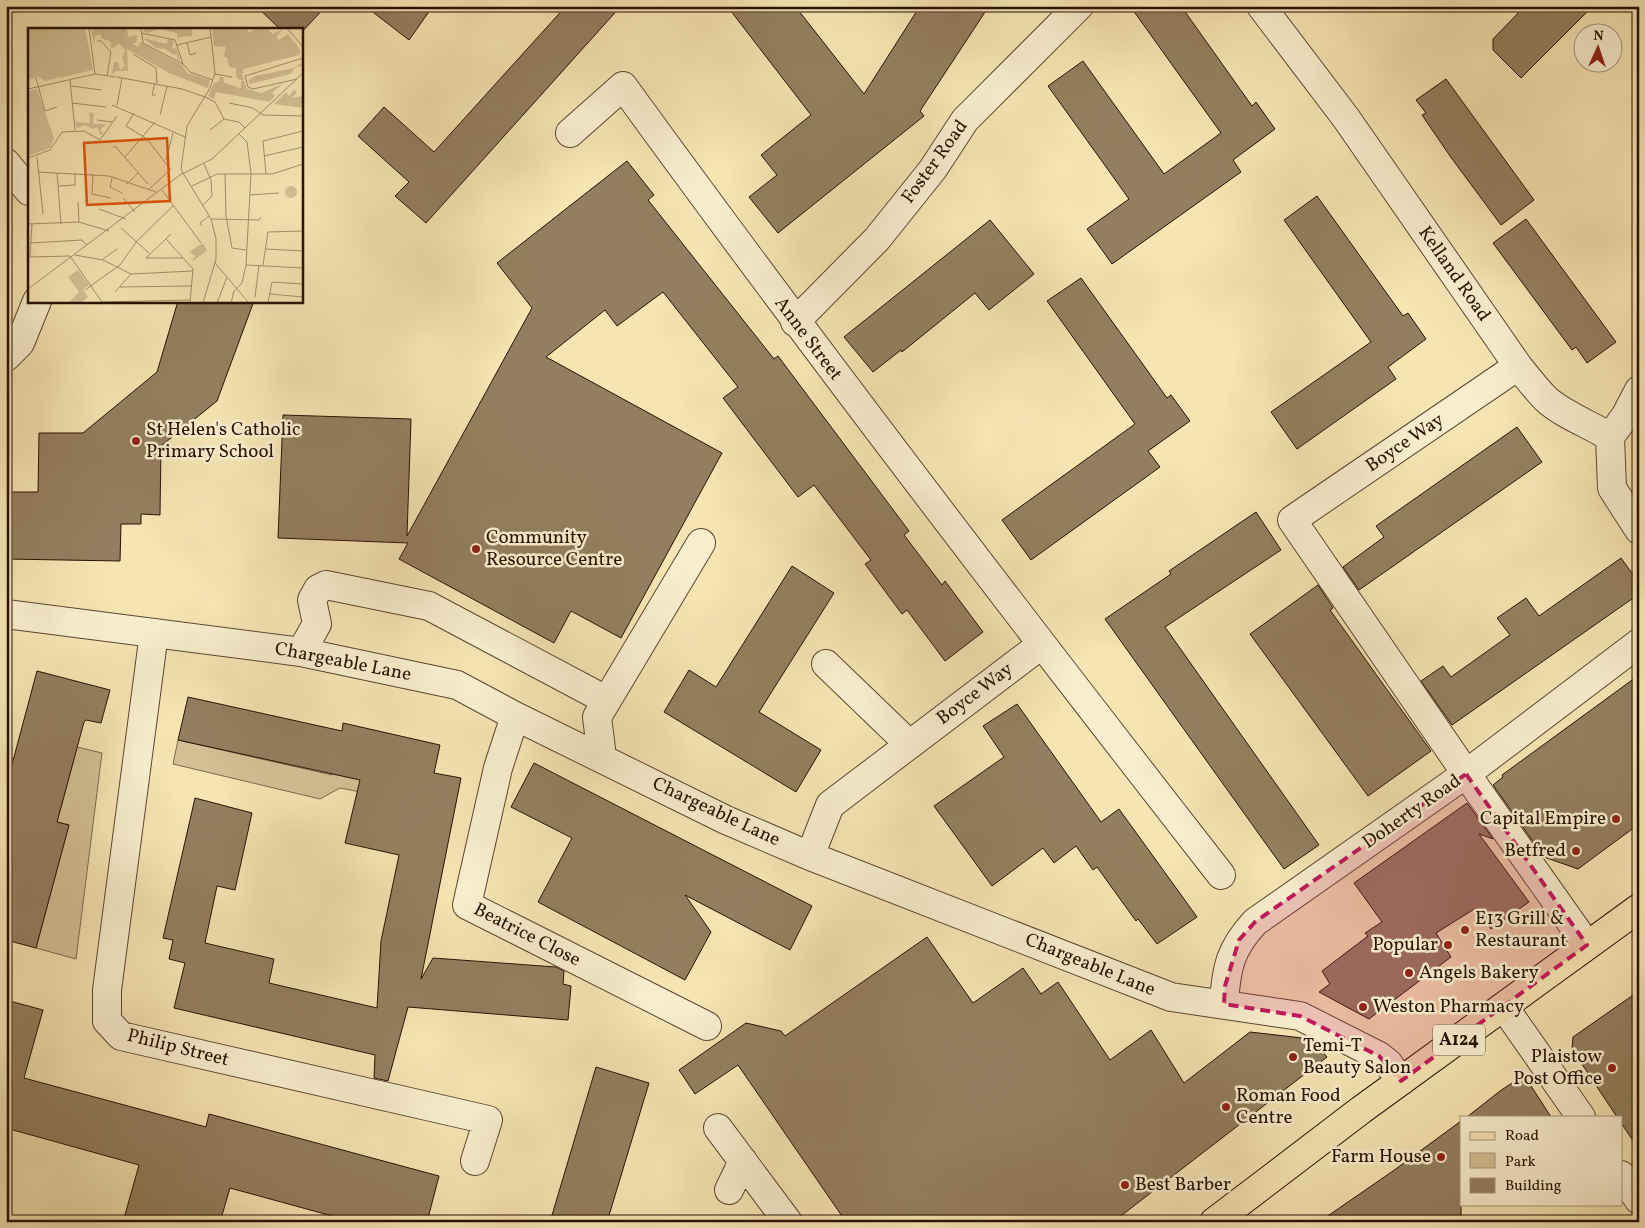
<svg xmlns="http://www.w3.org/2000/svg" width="1645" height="1228" font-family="Vollkorn,serif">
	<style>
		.green { fill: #d2c195; stroke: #7d694d }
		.building { fill: #937f5f; stroke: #281105 }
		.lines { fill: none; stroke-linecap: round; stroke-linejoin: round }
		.minor-casing { stroke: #5b4630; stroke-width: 30 }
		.major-casing { stroke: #281105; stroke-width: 30 }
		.minor { stroke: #f8eece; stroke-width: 28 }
		.major { stroke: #f5e5b3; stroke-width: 28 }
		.marked { fill: #c2185b; fill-opacity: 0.2; stroke: #c2185b; stroke-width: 4; stroke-dasharray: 10 6; stroke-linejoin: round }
		.poi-dot { fill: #8f2418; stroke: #f8eece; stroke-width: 2 }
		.labels { text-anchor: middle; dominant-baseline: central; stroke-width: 5; stroke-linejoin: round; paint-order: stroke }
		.shield { fill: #f8eece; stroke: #665341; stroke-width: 1 }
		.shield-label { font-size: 18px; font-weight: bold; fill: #281105 }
		.street-label { font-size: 19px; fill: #281105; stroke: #f8eece }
		.poi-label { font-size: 19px; fill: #281105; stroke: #f8eece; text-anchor: start }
		.inset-road { fill: none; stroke: #a3906d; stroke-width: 1 }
		.view { fill: #de550c; fill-opacity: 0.15; stroke: #de550c; stroke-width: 2.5 }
		.inset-edge { fill: none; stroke: #281105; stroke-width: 2.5 }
	</style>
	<rect width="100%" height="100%" fill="#f5e5b3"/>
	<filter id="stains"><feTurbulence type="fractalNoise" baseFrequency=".004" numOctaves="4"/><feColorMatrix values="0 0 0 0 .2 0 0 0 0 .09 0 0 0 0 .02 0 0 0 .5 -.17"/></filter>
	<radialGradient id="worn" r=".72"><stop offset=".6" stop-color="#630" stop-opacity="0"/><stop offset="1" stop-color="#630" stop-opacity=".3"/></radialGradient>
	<path class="green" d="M178,740L332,775L334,767L426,805L340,788L320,799L173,764Z
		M77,747L102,753L76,959L36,948L69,825L57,822Z
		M6,756L14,758L6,787Z"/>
	<path class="building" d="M256,6H326L301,33V29H280Z
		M365,6H433L409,40Z
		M566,6H621L426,223L395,196L409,182L358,136L384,107L434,152Z
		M727,6H795L864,94L920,6H989L920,111L924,116L778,233L749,197L777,175L761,155L811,115Z
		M1130,6H1181L1252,106L1256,102L1275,129L1233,160L1241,172L1112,264L1087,229L1129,199L1048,86L1083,61L1164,174L1221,133Z
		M1525,6H1593L1521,78L1493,50V39Z
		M1446,79L1534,200L1501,225L1450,156L1422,115L1426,113L1416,100Z
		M627,161L654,195L648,200L774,359L778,356L909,531L904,535L942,585L945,581L983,632L945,661L907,610L902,614L865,564L871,560L814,485L798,497L723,398L738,387L663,292L617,326L605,310L546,357L722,453L621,638L571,611L554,643L399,559L408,543L278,538L283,415L411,419L407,536L532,308L497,263Z
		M1317,196L1403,316L1408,313L1426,339L1388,367L1396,379L1297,449L1271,412L1371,342L1284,220Z
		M1526,219L1616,342L1587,363L1576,347L1572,350L1493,243Z
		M990,220L1034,274L989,310L975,293L902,352L901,350L873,372L844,337Z
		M1081,278L1167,398L1171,395L1190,421L1148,451L1160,467L1031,560L1002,520L1135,424L1047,301Z
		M178,301H254L217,401L161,446L160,515L141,514V524H121L120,561L6,559L7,492H38L39,433H83L157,372Z
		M1517,427L1542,462L1359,590L1343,567L1384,537L1376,526Z
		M1256,512L1281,550L1165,627L1319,845L1284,869L1105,619L1171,574L1169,571Z
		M1621,558L1639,583V594L1452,725L1421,681L1443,666L1451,677L1510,635L1497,618L1526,598L1539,616Z
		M792,566L834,593L759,712L821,750L796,792L664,712L689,670L716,687Z
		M1318,585L1333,608L1330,610L1431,751L1368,796L1250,634Z
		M37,671L110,690L101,723L86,720L84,722L57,822L69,825L36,948L6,940V787Z
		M1639,675V824L1578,869L1544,857L1493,785L1503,777L1502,775Z
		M188,697L342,731L343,723L440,745L434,773L461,778L421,979L433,958L556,967L564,971L563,984L571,986L568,1020L408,1007L388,1081L374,1078L375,1055L174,1008L185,963L169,959L173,940L163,938L195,798L252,813L235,890L217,886L205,943L274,959L269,983L377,1008L381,941L399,855L345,843L360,780L178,740Z
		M1017,704L1101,822L1119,809L1197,917L1157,944L1138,919L1136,921L1097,867L1093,870L1076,846L1054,863L1043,848L992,886L934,806L1004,757L983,726Z
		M534,763L812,906L790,950L685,895L711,932L685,980L538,902L572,838L511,807Z
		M1467,803L1493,839L1479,834L1529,902L1491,929L1476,908L1436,933L1451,957L1369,1019L1319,992L1330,984L1322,971L1368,936L1365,933L1382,922L1354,883Z
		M927,937L973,1003L1023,968L1041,994L1058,982L1110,1060L1151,1030L1184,1083L1250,1032L1311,1039L1327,1057L1113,1222H846L738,1065L695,1094L679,1070L746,1023L781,1031L785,1036Z
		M1639,991V1149L1621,1123V1117H1617L1572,1049L1573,1037Z
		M6,1000L43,1010L24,1078L206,1127L209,1114L439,1176L427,1222H354L230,1188L220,1222H123L139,1165L6,1128Z
		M596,1067L649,1083L607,1222H550Z
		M1524,1075L1551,1117H1467L1500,1091Z
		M1461,1121V1222H1319L1393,1171Z"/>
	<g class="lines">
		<g class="minor-casing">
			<path id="minor" d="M1261,6L1346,118L1518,366C1527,377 1536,389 1546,399C1562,414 1591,425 1610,437L1612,488L1639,530
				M570,133L623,86C817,353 1018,615 1221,875
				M6,163L29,191
				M795,322L877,239L933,169L965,120L1079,6
				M6,357L20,343L37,301
				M1518,366L1292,520L1476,788L1587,945
				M1610,437L1626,415L1639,390
				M6,614L301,652L457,685L515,716L726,820L810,856L1171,997L1300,1016L1379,1056L1388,1063L1401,1081
				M154,633L107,990V1021L121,1036L488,1120L475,1161
				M301,652L317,624L312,600L318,589L326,585L429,606L606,700
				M826,664L909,744
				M515,716L498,768L467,905L707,1026
				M602,757L597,717L701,543
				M810,856L830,805L1041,645
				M1224,1004C1226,968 1230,949 1255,922L1466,774L1639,643
				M1504,1007L1581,1117
				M718,1128L788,1222
				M1621,1175L1639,1200
				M729,1190L743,1161"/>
		</g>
		<g class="major-casing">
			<path id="major" d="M1214,1222L1361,1110L1639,908"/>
		</g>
		<use href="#minor" class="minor"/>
		<use href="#major" class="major"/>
	</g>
	<path class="marked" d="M1466,774L1587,945L1401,1081L1379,1056L1300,1016L1224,1004L1225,986L1239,940L1255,922Z"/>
	<g class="poi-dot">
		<circle cx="136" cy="441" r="5"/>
		<circle cx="476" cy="549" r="5"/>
		<circle cx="1616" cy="819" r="5"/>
		<circle cx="1576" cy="851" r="5"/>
		<circle cx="1465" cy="930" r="5"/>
		<circle cx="1448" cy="945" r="5"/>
		<circle cx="1409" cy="973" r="5"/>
		<circle cx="1363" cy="1007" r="5"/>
		<circle cx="1293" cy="1057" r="5"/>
		<circle cx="1612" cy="1068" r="5"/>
		<circle cx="1226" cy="1107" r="5"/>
		<circle cx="1441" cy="1157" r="5"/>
		<circle cx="1125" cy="1185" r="5"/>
	</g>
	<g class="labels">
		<rect class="shield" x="1433" y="1024.5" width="52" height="31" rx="4"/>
		<g class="shield-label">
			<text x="1459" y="1040">A124</text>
		</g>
		<g class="street-label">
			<text transform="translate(935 162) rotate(-54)">Foster Road</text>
			<text transform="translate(1454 274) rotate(55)">Kelland Road</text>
			<text transform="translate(808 339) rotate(53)">Anne Street</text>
			<text transform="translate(1405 443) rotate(-34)">Boyce Way</text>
			<text transform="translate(343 662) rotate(11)">Chargeable Lane</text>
			<text transform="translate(975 694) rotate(-37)">Boyce Way</text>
			<text transform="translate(716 812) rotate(25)">Chargeable Lane</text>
			<text transform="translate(1412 812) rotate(-35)">Doherty Road</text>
			<text transform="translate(527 935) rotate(27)">Beatrice Close</text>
			<text transform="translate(1090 965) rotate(22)">Chargeable Lane</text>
			<text transform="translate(178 1048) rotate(14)">Philip Street</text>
		</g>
		<g class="poi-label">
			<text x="146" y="430">St Helen's Catholic<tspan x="146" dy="22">Primary School</tspan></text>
			<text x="486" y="538">Community<tspan x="486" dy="22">Resource Centre</tspan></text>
			<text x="1606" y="819" text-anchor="end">Capital Empire</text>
			<text x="1566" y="851" text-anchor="end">Betfred</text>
			<text x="1475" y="919">E13 Grill &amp;<tspan x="1475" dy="22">Restaurant</tspan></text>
			<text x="1438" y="945" text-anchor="end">Popular</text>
			<text x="1419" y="973">Angels Bakery</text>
			<text x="1373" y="1007">Weston Pharmacy</text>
			<text x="1303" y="1046">Temi-T<tspan x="1303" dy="22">Beauty Salon</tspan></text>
			<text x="1602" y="1057" text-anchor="end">Plaistow<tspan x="1602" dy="22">Post Office</tspan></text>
			<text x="1236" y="1096">Roman Food<tspan x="1236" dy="22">Centre</tspan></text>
			<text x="1431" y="1157" text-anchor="end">Farm House</text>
			<text x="1135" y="1185">Best Barber</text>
		</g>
	</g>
	<g transform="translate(28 28)">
		<rect width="275" height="275" fill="#f5e5b3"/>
		<path d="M0,0H57L65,42L31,50L30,47L29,50L17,53L11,49L2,51L0,55ZM63,0H99L100,9L109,7L108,15H104L110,19L112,14L154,37L159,45L182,52L180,60L141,45L99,21L100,43H87L84,47L86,34H90L92,42L97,38L94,29L97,22L91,16L83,21V14L73,10V6L67,8L66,16ZM118,0H164V8L151,9L150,13L149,5L131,1L120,5L115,4ZM219,0L221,5L227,0H238L245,6L256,0L248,9L251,12L260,6L273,23L271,27L215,41V45L211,47L214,46L216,52H212L208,49V40L201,39L199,29H196L198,19L186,18L184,1ZM115,10L139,16L140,11L146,13L144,20L149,21L152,32L149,31V25L146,27L137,21L128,20ZM273,35L274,38L268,39L263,46L221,56V52L227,48L266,40ZM191,49H195L196,55L213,60V53H216L219,61L233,65L256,55L244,65L247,68L241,74L188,64L186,71L180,68L186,55L192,53ZM9,61L26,110L22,120L0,128V63ZM266,61L269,65L264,70L274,68L275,80L246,76L258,64L261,68ZM61,84L66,85L65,96H78L72,102L75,105L73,107L69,99L65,101L57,97L49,100L47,94L62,95ZM257 164a6 6 0 1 1 12 0a6 6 0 1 1-12 0ZM175,215L179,222L164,234L167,228L161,224ZM50,242L61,257L55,261L60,269L53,275H40L51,264L40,249Z" fill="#d2c195"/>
		<path class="inset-road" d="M61,0L67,46M113,0L115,15L155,36L162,44L185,52M259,0L275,19M113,5L147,12L155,36M69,13H73L83,24L79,48M159,15L162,27L168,25M149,17L183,9M105,26L128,40L129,55M186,46L204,49M89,49L154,61L177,69L187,74L196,91L211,94L217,100M8,50L17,83L29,79M269,51L225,61L220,59L217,48L275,30M42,52L47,102M127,55L124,67H128M43,58L74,62M0,61L67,46L88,49M44,75L78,79M201,75L225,80L235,87L275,88M84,77L157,109M89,77L94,50M106,85L98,98L119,111L143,142M132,87L139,58M69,92L84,94M182,102L196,91M85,120L87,118L120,156M236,128L275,119M9,129L15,186M97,129L127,94M0,130L22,122L34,104L56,103L72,112L89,88M138,132L145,105M10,144L81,148L128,164M29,145L33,196M155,145L183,191L188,211V231L175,275M155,145L153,141L159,98L182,60L187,45L182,0M65,146L64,166L83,170M197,146L198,188L204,220L218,222M238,146L235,113L275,103M84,150L82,159L94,165M99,156L110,145M30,158L47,157V145M164,158L189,146H244L275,136M120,162L143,141M134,162L173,215M221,167L251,165M95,170L107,184M50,174L51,194M175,177L184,168L183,152L176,136M71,181L98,191M183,191L231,192L233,189M0,196L51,194L81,203M4,196L2,229L42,228L74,274L162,272M174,198L172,195L181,188M93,200L121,225M143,206L118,230H155M138,211L165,241L162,275M2,215L54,212L59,217M238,221L275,223M47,227L75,232L103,246M75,231L89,221M187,235L221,275M218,237L275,240M235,237L240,204L275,203M103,246L165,243M92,259L163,258M0,261L152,147L184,131L275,45M57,262L92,237L109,213L146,177M87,264L103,246M242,266L275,269M227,269L231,237M189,275L199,249M203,275L206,263L214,255L218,237L223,145L219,114L211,106M240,275L244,254L275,256"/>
		<path class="view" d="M139,110L142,173L59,177L56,115Z"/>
		<rect width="275" height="275" class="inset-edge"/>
	</g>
	<rect width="1645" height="1228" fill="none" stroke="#f5e5b3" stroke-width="25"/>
	<rect x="8" y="8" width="1630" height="1213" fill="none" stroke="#281105" stroke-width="2.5"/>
	<rect x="12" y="12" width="1620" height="1203" fill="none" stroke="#281105"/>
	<rect x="1460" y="1116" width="162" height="90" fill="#f8eece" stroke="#a5967e"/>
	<rect x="1470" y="1132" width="25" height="8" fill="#f5e5b3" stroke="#a5967e"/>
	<text x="1505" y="1140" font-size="15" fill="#281105">Road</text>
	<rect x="1470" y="1153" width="25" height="15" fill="#d2c195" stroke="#a5967e"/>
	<text x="1505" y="1166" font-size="15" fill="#281105">Park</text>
	<rect x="1470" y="1178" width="25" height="15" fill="#937f5f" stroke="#a5967e"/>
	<text x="1505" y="1190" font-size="15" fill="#281105">Building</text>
	<g transform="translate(1598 48) rotate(3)"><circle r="24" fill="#f8eece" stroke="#a5967e"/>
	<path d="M0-4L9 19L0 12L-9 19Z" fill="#8f2418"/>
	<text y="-8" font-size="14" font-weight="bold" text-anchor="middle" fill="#281105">N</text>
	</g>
	<rect width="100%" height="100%" filter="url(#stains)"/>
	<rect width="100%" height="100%" fill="url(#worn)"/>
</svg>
